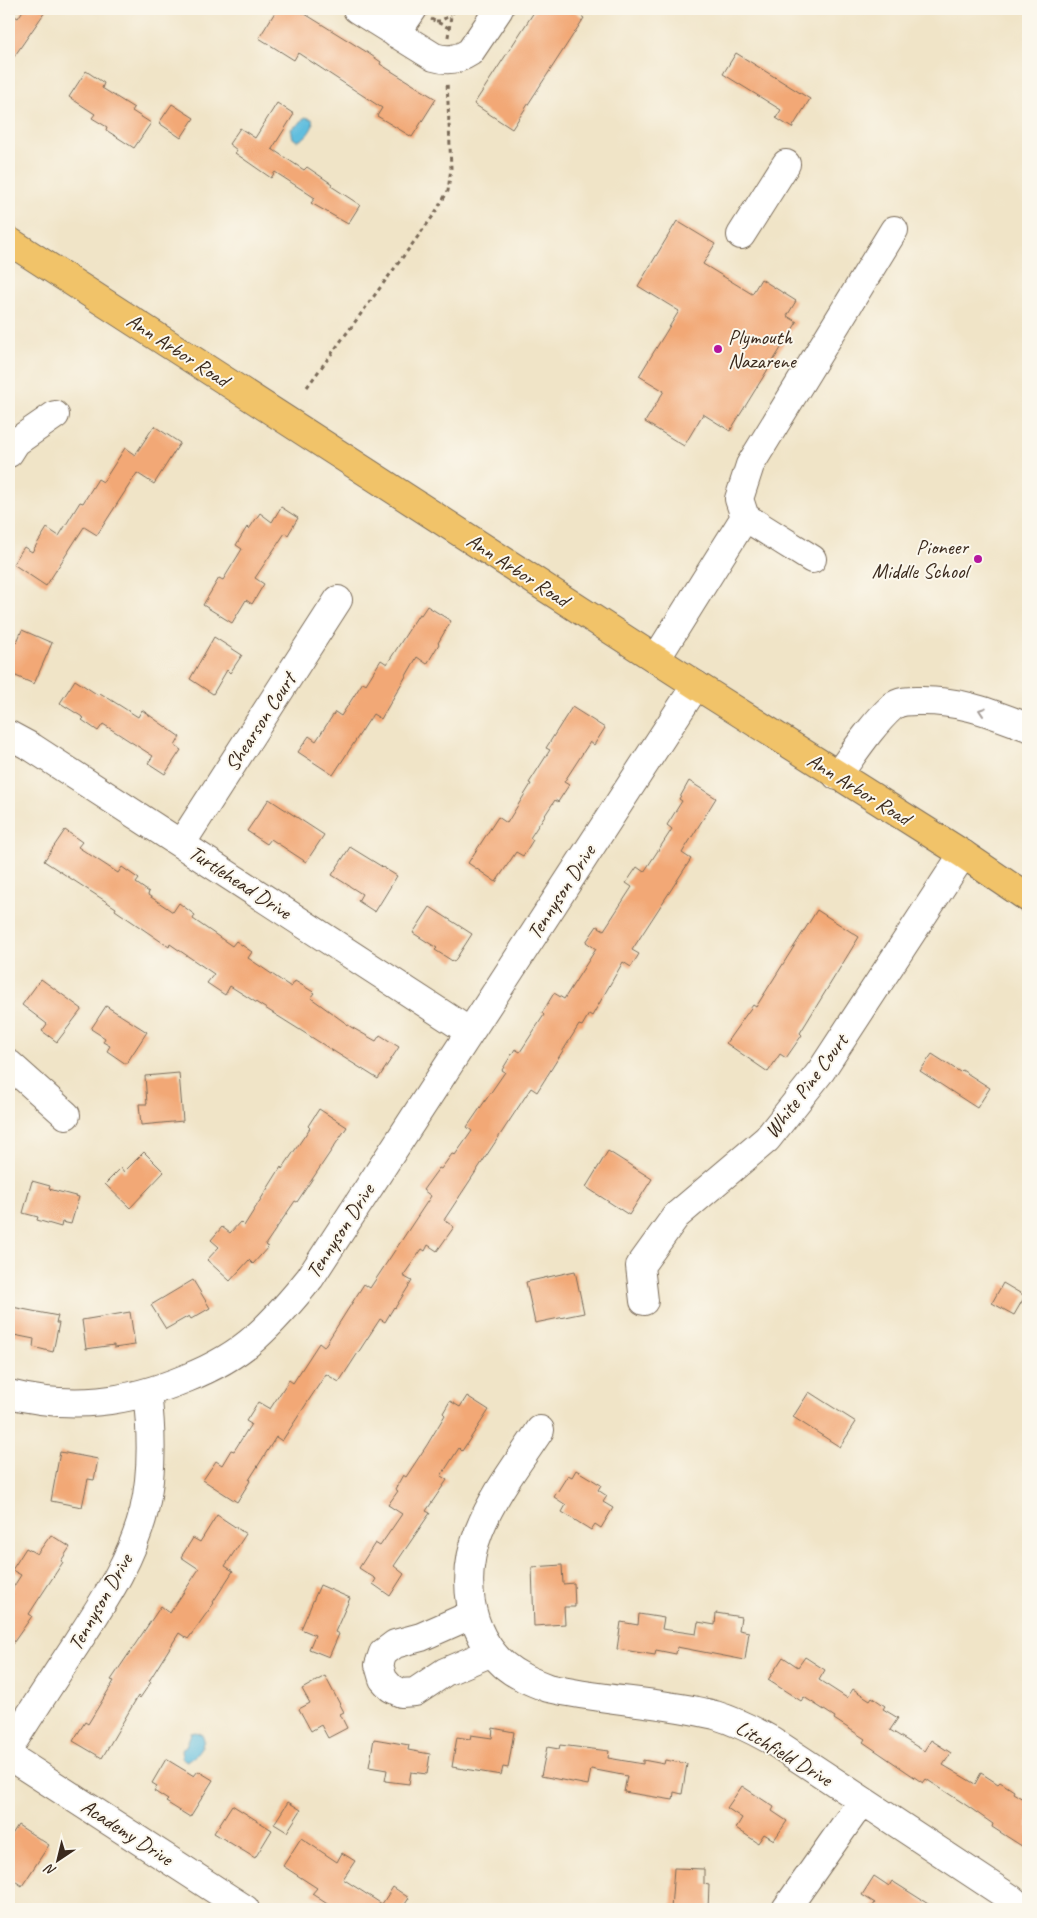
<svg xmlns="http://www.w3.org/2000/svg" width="1037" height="1918" font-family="Caveat,sans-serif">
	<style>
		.water { fill: #60bede; stroke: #4e747e }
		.building { fill: #f2a876 }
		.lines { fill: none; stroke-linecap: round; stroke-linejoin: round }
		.minor-casing { stroke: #7a6b59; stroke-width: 30 }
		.major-casing { stroke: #7a6b59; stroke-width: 30 }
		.path { stroke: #7a6b59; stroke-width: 3; stroke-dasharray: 4 4; stroke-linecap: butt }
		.minor { stroke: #fff; stroke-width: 28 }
		.major { stroke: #f1c369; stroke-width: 28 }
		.oneway { stroke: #a79f9a }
		.poi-dot { fill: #b5179e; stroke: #fbf7ec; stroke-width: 2 }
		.labels { text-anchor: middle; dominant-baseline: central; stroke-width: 4; stroke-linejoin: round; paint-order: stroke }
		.poi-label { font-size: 21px; fill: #3b2a1e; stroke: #fbf7ec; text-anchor: start }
		.street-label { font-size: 21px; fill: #3b2a1e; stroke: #fbf7ec }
	</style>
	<rect width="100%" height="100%" fill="#fbf7ec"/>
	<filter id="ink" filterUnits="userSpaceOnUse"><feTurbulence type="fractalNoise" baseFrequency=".02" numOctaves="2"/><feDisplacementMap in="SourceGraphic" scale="10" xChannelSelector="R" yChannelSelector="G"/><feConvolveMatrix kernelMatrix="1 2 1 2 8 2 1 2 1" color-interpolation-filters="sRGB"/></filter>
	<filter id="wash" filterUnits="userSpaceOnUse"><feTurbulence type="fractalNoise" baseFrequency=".0096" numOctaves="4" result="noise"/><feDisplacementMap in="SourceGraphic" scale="20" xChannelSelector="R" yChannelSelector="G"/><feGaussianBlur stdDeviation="1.12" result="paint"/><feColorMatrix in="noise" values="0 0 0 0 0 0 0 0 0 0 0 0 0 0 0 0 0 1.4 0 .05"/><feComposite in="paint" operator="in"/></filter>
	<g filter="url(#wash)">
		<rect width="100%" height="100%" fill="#f0e4c7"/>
		<path class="water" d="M305,117L312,119L313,125C310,132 305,139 297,141L293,138L291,129L299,124Z
			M196,1732L202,1735L204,1740C201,1751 196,1756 187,1761L182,1758L181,1750L186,1747L191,1733Z"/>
		<g id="blocks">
			<path class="building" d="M24,9H47L9,64V13L18,18Z
				M277,9H297L365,51L381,62L380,64L436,99L412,137L377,116L382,108L336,78L298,53L294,60L259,38Z
				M536,9H571L584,18L512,129L474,104Z
				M736,53L810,99L792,128L776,118L781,110L723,74Z
				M86,71L104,83L102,88L134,108L132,111L151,123L134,148L106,130L107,127L92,118L95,114L69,97Z
				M277,103L294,114L272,149L304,170L307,167L332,184L331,186L360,205L348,224L311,203L315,198L275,172L271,178L235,153L237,150L229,144L240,128L255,138Z
				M172,104L194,118L181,138L159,123Z
				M677,221L715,244L703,264L752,294L761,279L796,301L787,316L797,322L730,431L703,414L684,446L645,422L664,391L639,376L679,311L638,286Z
				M154,426L180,443L154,484L137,473L97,535L84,527L46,586L13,564L24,547L32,552L47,528L59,536L80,502L83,503L98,479L103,482L125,448L135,455Z
				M281,507L298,518L288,535L285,533L255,578L264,584L252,604L246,600L232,623L203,605L219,578L223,580L242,549L236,545L247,527L249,529L260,513L272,522Z
				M427,606L451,621L438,643L439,644L427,664L417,657L381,719L373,714L333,775L298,752L309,736L316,741L335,712L341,716L363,682L366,684L381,660L387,664L419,614L421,615Z
				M22,630L52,643L34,684L9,673V639L17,642Z
				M214,637L242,655L230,673L227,670L213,694L190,679Z
				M75,680L98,695L100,693L138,717L142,710L180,737L175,746L181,750L165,774L148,763L153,756L103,724L98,731L82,720L84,718L60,703Z
				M572,707L605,728L594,745L590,742L564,782L569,785L558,802L555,800L530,838L533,840L523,856L516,852L496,882L468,863L498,817L507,823L531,784L529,783L550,750L546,748Z
				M689,781L716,798L682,853L691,859L632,950L639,954L631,967L623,962L592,1016L589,1014L582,1026L579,1025L537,1092L531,1088L444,1220L454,1227L437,1251L428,1245L425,1251L422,1249L403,1276L412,1281L395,1308L394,1307L385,1322L380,1319L339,1382L326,1374L282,1441L276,1437L249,1480L250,1481L237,1502L203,1480L216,1461L222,1465L231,1450L234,1451L251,1424L246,1421L258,1402L270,1409L289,1380L293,1383L319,1343L324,1347L364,1284L370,1288L431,1196L423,1190L439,1168L441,1169L452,1154L455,1155L472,1131L467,1127L505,1072L502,1070L515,1049L520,1052L544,1015L542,1013L554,993L564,999L596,949L586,942L597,926L604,930L632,887L626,883L637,867L644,872L672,829L667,825L682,801L679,799Z
				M269,799L324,835L306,862L271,839L267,844L247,831Z
				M65,830L82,842L78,847L118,873L122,867L139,879L136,883L149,892L148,895L173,912L179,903L195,915L193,919L232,946L236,941L252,952L248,958L291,987L295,981L315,993L311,998L351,1027L376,1041L380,1035L399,1047L378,1079L230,986L225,995L207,983L214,974L170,944L169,947L115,910L116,908L44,861Z
				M350,847L397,876L375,912L358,901L362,894L332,875Z
				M430,907L472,934L454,962L435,950L437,948L413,933Z
				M817,910L859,937L800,1033L802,1035L786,1058L780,1054L768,1072L726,1043L753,1005L756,1007Z
				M41,979L82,1009L57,1042L42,1031L47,1024L22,1005Z
				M106,1006L147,1032L126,1064L107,1051L110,1046L103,1042L105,1038L91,1029Z
				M932,1054L960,1072L962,1070L990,1088L977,1108L920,1071Z
				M179,1073L183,1121L141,1125L139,1104H147L145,1076Z
				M319,1109L347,1127L297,1202L295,1201L265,1245L268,1247L253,1264L249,1260L230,1281L207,1260L219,1247L211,1240L222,1227L230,1233L240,1222L244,1226L281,1167L282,1169L310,1128L308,1126Z
				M608,1151L652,1179L629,1215L586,1187Z
				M144,1152L164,1172L130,1208L105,1184L121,1168L124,1172Z
				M32,1181L50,1186L49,1189L79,1197L71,1224L62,1222L61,1227L37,1220L38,1217L23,1213Z
				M575,1271L584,1313L535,1323L526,1282Z
				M193,1280L210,1308L191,1319L189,1316L166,1329L151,1305Z
				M1003,1283L1025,1296L1014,1315L992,1303Z
				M12,1307L58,1316L56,1323H59L53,1352L33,1347L34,1339L9,1334Z
				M130,1312L135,1345L114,1348V1345L86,1349L82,1320Z
				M809,1392L856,1422L840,1447L793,1417Z
				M467,1396L489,1410L462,1451L459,1448L441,1476L447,1480L426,1511L430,1513L394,1566L404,1574L390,1596L373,1584L376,1579L359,1568L375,1543L380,1546L402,1514L388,1505L398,1491L395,1489L403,1475L406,1477L427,1445L445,1415L443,1413L450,1401L460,1407Z
				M60,1452L98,1459L94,1480L88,1479L82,1507L51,1501Z
				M576,1470L601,1485L598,1490L607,1496L603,1502L613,1508L601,1528L595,1524L591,1530L562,1512L566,1505L554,1497L568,1475L572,1477Z
				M217,1515L246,1534L225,1566L233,1571L213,1602L214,1603L188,1639L179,1633L149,1681L151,1682L140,1698L138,1696L102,1758L73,1741L85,1722L88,1724L114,1681L111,1680L161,1606L170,1613L199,1569L181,1557L193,1538L200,1542Z
				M51,1535L70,1547L61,1561L63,1562L29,1614L32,1616L9,1649V1594L21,1575L12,1570L26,1548L37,1554Z
				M562,1565L563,1584L574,1583L575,1607H564L565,1624L534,1626L532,1567Z
				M320,1585L350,1598L335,1632L339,1634L329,1657L309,1649L315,1635L301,1629Z
				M716,1613L741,1617L739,1630L749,1632L745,1660L677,1647L676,1654L656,1650L655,1655L617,1649L621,1622L638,1625L639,1614L664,1618L662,1629L696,1634L698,1622L715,1625Z
				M783,1657L798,1667L805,1657L825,1670L819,1680L847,1698L853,1689L870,1700L872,1697L885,1706L883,1709L898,1718L890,1730L924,1751L931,1740L951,1753L943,1765L975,1784L981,1773L998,1784L1000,1782L1014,1791L1013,1793L1028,1802V1850L992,1827L993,1824L963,1803L926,1779L923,1783L863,1742L865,1739L834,1719L835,1717L804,1697L801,1701L768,1680Z
				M325,1676L344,1712L340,1714L347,1728L328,1738L321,1725L311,1731L299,1709L310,1703L302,1689Z
				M493,1728L514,1732L508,1768L503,1767L501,1775L452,1767L457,1737L470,1739L471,1735L492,1738Z
				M374,1739L409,1745L408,1750L430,1754L427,1774L411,1772L409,1784L385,1781L387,1770L369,1767Z
				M560,1745L609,1751L608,1758L643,1764V1760L664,1764L665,1760L687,1764L682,1794L674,1792L673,1800L624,1792L627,1776L591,1769L588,1785L541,1776L547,1747L559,1749Z
				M166,1759L194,1776L198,1771L213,1780L190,1817L166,1802L168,1800L154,1791L157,1786L152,1783Z
				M742,1786L774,1807L772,1811L787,1821L774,1840L764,1834L758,1843L736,1828L742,1818L727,1808Z
				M288,1802L301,1810L287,1832L274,1824Z
				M232,1805L272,1830L255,1858L214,1833Z
				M18,1825L49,1845L22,1886L9,1877V1839Z
				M301,1838L337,1862L342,1853L355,1861L343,1879L382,1904L393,1887L409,1898L402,1909H335L312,1894L317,1888L283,1866Z
				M674,1868L704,1869V1884L709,1885L708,1909H671Z
				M874,1876L889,1886L892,1881L936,1909H871L875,1903L862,1895Z"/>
		</g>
	</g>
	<g filter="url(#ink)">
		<use href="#blocks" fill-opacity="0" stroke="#7a6b59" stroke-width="1"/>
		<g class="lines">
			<g class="minor-casing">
				<path id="minor" d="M357,9L434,57C447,61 458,60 470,52L499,9
					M396,34L413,9
					M741,235L786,164
					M9,453L16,442L55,415
					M745,517L739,499L750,465L894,230
					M656,659L745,517L812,559
					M9,735L33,748L470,1032
					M837,776C854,753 871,726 892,707C900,700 912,701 922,701C963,701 990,713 1028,727
					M181,844L338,600
					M9,1064L66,1115
					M644,1301L640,1266L676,1216L767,1139L821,1071L963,854
					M9,1394C72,1410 127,1403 187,1378C212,1368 236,1355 256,1337C276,1319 293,1299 310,1278L696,685
					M540,1430C519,1462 493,1495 479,1531C461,1576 467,1632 504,1665C517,1676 532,1682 548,1688C603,1701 660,1701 715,1715C735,1721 753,1730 771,1740L1010,1898L1023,1909
					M473,1614L421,1637L395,1644L383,1653L379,1665L383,1679L391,1688L401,1693L415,1692L445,1672L492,1652
					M9,1748C31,1713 54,1678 77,1643C104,1601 132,1560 144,1511C153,1472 152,1433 147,1393
					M9,1756L245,1909
					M786,1909L862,1801"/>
			</g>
			<g class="major-casing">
				<path id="major" d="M9,241L696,685L963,854L1028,898"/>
			</g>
			<path class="path" d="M431,19L449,28
				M436,21H440L451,15
				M448,37L451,16L455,9
				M307,387L433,216L448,191L451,168L447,81"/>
			<use href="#minor" class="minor"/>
			<use href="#major" class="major"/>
		</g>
		<defs><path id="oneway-chevron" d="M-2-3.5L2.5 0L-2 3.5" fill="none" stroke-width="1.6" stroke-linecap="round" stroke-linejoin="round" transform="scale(1.25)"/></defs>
		<use class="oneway" href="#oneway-chevron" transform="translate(982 711) rotate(-162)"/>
	</g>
	<g class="poi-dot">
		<circle cx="718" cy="349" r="5"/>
		<circle cx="978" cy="559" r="5"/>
	</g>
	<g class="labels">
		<g class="poi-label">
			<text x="728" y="337">Plymouth<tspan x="728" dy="24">Nazarene</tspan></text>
			<text x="968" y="547" text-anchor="end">Pioneer<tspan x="968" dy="24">Middle School</tspan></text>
		</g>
		<g class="street-label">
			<text transform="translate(178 350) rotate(33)">Ann Arbor Road</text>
			<text transform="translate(518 570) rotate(33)">Ann Arbor Road</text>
			<text transform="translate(260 722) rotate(-57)">Shearson Court</text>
			<text transform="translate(859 789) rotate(32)">Ann Arbor Road</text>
			<text transform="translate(240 882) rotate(33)">Turtlehead Drive</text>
			<text transform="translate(561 892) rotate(-57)">Tennyson Drive</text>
			<text transform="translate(806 1086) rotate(-53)">White Pine Court</text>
			<text transform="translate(340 1231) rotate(-57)">Tennyson Drive</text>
			<text transform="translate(100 1602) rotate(-60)">Tennyson Drive</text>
			<text transform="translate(784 1753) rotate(31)">Litchfield Drive</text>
			<text transform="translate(127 1832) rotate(33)">Academy Drive</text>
		</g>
	</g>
	<rect width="1037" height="1918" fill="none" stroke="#fbf7ec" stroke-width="30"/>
	<g transform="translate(58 1860) rotate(215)" stroke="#fbf7ec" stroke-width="4" paint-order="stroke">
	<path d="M0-4L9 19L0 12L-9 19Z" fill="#3b2a1e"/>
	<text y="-8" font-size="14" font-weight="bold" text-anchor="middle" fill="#3b2a1e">N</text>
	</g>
</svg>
